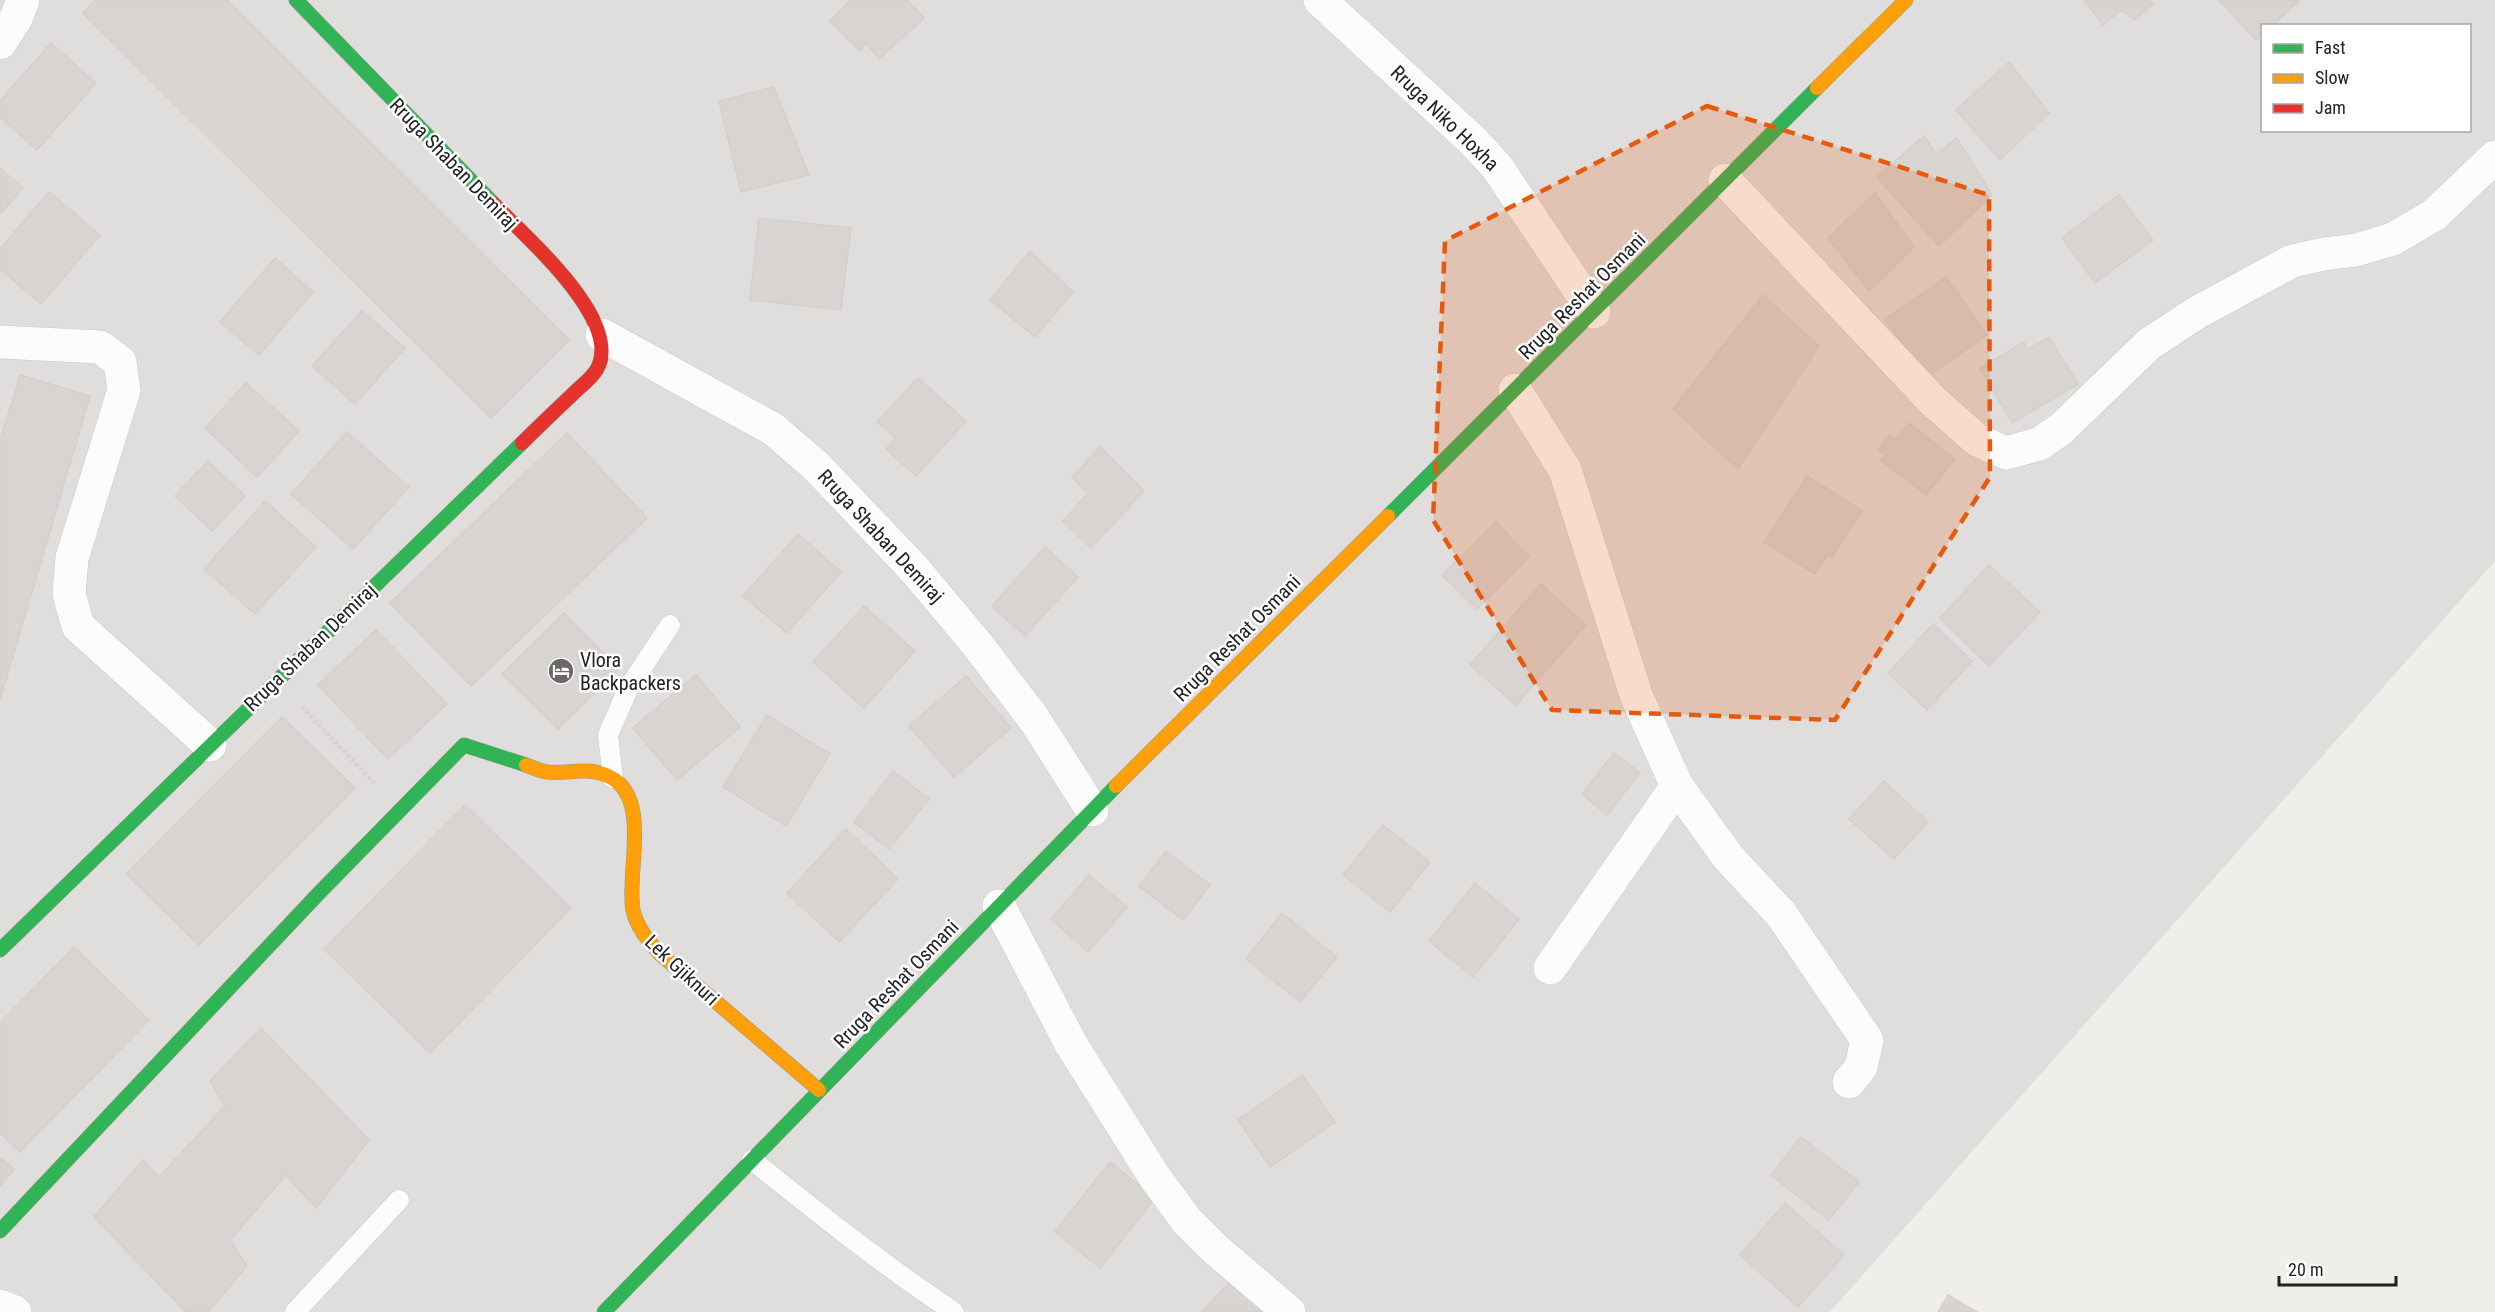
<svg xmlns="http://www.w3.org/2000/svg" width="2495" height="1312" font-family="'Roboto Condensed',sans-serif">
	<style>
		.residential { fill: #dfdedc; fill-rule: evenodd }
		.building { fill: #d7d4d2; stroke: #d3d0cc; stroke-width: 1.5 }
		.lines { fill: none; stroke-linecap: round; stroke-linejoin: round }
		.lane-casing { stroke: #c9c8c7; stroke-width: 21 }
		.street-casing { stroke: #c9c8c7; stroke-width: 34 }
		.fast-casing { stroke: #999a82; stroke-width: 15 }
		.slow-casing { stroke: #999a82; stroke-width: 15 }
		.jam-casing { stroke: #999a82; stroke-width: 15 }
		.path { stroke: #dccecd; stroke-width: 4; stroke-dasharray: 3 3; stroke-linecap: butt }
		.lane { stroke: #fdfcfc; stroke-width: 20 }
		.street { stroke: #fdfcfc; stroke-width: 33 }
		.fast { stroke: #30b455; stroke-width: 14 }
		.slow { stroke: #ff9f0a; stroke-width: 14 }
		.jam { stroke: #e5322d; stroke-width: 14 }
		.marked { fill: #e8590c; fill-opacity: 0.2; stroke: #e8590c; stroke-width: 4.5; stroke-dasharray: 12 8; stroke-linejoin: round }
		.labels { text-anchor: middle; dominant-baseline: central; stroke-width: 5; stroke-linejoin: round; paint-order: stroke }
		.street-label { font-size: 20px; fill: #222; stroke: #fff }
		.poi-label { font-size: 20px; fill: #222; stroke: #fff; text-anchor: start }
	</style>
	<rect width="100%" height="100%" fill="#f0eeeb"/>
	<path class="residential" d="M0,0H2495V561L1830,1312H0ZM2262,26H2470V130H2262Z"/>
	<path class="building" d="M95,0H227L569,340L491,418L83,13Z
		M851,0H881L884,3L887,0H907L924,18L879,59L866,43L860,51L830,21Z
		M2084,0H2149L2153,4L2135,20L2121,10L2103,25Z
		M2219,0H2300L2272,26H2262V34L2256,40Z
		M51,43L96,83L37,150L0,117V101Z
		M2009,62L2049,113L2000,160L1956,110Z
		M774,87L809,175L741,192L719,101Z
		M1924,136L1936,154L1957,138L1992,195L1939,246L1877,177Z
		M0,168L23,188L0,214Z
		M49,192L100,235L41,304L0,269V249Z
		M1875,193L1914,247L1869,291L1828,238Z
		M2119,195L2153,240L2095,283L2062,238Z
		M759,218L851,228L841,310L750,300Z
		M1030,251L1073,292L1035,337L990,300Z
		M275,258L313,292L259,355L220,322Z
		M1946,277L1987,335L1926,378L1885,319Z
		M1763,295L1819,346L1738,469L1673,409Z
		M362,311L405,348L355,404L312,366Z
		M2049,337L2078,384L2012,423L1980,368L2024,342L2027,350Z
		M20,375L90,396L0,700V441Z
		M918,378L966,421L916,476L886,449L896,438L877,422Z
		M246,383L299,431L257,477L205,428Z
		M1909,423L1955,459L1926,495L1881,460L1885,455L1878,450L1890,435L1896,440Z
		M347,432L409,487L353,549L291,494Z
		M567,433L647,518L471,686L390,603Z
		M1100,447L1144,491L1091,548L1063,521L1088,493L1072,477Z
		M208,461L245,496L212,531L175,496Z
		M1807,476L1862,511L1832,557L1827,555L1815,574L1764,542Z
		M265,501L316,547L255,614L204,569Z
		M1496,522L1529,557L1477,609L1442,575Z
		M798,534L841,572L787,633L743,596Z
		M1045,547L1078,577L1025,636L992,606Z
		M1989,565L2040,612L1989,666L1940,618Z
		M1541,584L1586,625L1516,705L1470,665Z
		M864,606L915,651L864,708L813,662Z
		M564,613L619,669L558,729L502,674Z
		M1933,624L1972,661L1927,710L1888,673Z
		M376,630L447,704L388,759L318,685Z
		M696,675L740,727L677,780L633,728Z
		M966,676L1011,728L954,777L909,726Z
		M767,715L830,754L786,826L723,787Z
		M282,717L355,788L199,945L126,874Z
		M1614,753L1640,773L1607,815L1582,794Z
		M893,771L929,799L889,849L854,822Z
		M1884,781L1928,822L1894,859L1849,819Z
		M465,805L571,908L430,1053L324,949Z
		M1383,825L1430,862L1390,912L1343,875Z
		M846,829L898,879L839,942L787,893Z
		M1166,851L1210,885L1183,920L1139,886Z
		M1089,875L1127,907L1088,952L1051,919Z
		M1475,883L1519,919L1473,977L1429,941Z
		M1282,913L1337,957L1300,1002L1246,959Z
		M74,947L149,1020L20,1152L0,1133V1023Z
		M261,1028L369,1140L316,1208L286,1175L230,1240L247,1266L208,1312H186L94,1217L143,1160L159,1177L225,1106L210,1081Z
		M1302,1075L1335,1122L1270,1167L1238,1120Z
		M1801,1137L1859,1182L1829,1220L1771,1175Z
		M0,1157L14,1169L0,1186Z
		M1110,1162L1155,1198L1100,1268L1055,1232Z
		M1785,1203L1844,1255L1798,1307L1740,1255Z
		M1231,1280L1267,1312H1202Z
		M1948,1295L1977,1312H1938Z"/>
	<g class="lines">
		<g class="lane-casing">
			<path id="lane" d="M613,778L608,735L628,689L670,625
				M752,1160C818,1213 883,1265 954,1312
				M295,1312L399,1200"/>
		</g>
		<g class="street-casing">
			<path id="street" d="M1320,0L1473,141L1497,167L1594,312
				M0,43L16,18L23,0
				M1725,180L1933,401L1977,440L2006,453L2039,444L2061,429L2149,344L2198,312L2292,261L2324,254L2356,250L2393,239L2434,215L2495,157
				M602,335L773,429L816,466L915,570L976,643L1034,719L1092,810
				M0,342L100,347L120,362L124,390L72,558L69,594L78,626L210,745
				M1515,390L1565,470L1636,695L1677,786L1728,857L1781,914L1867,1040L1861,1067L1849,1082
				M999,906L1071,1044L1154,1176L1187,1221L1214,1248L1289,1312
				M1550,968L1677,786
				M0,1306L15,1312"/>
		</g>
		<g class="fast-casing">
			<path id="fast" d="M296,0L493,203
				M1388,516L1817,88
				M0,950L522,443
				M0,1231L320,892L464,745L526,765
				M604,1312L1116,786"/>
		</g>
		<g class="slow-casing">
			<path id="slow" d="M1817,88L1906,0
				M526,765C533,768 540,771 548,772C570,774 589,766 610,777C652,798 626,874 633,910C637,928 648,940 659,953L819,1090
				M1116,786L1388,516"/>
		</g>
		<g class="jam-casing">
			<path id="jam" d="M493,203C524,236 624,320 597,369C592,378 582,385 575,392C557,409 539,426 522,443"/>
		</g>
		<path class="path" d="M302,707L375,784"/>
		<use href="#lane" class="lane"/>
		<use href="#street" class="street"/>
		<use href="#fast" class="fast"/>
		<use href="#slow" class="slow"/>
		<use href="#jam" class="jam"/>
	</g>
	<path class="marked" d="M1707,106L1989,195L1990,477L1835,720L1552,710L1433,520L1445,241Z"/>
	<defs>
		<g id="hotel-disc" transform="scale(1.35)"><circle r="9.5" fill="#6a6968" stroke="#fff"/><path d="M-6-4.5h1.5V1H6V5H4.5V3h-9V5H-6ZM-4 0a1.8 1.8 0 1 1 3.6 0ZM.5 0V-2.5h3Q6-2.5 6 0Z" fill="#fff"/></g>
	</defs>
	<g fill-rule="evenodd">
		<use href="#hotel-disc" x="561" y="671"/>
	</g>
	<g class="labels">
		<g class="street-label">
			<text transform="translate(1445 118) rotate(44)">Rruga Niko Hoxha</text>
			<text transform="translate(454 164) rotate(46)">Rruga Shaban Demiraj</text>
			<text transform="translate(1582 296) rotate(-45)">Rruga Reshat Osmani</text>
			<text transform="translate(881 536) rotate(47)">Rruga Shaban Demiraj</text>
			<text transform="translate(1237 638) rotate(-45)">Rruga Reshat Osmani</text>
			<text transform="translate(310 647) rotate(-44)">Rruga Shaban Demiraj</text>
			<text transform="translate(682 970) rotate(43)">Lek Gjiknuri</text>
			<text transform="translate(896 984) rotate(-46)">Rruga Reshat Osmani</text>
		</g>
		<g class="poi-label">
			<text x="580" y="660">Vlora<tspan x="580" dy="23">Backpackers</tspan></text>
		</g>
	</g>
	<rect x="2261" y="24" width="210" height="108" fill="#ffffff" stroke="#a7a7a7" stroke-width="1.5"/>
	<rect x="2273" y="44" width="30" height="9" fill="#30b455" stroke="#a7a7a7" stroke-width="1.5"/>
	<text x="2315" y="54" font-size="18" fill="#222222">Fast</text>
	<rect x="2273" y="74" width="30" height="9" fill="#ff9f0a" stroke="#a7a7a7" stroke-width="1.5"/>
	<text x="2315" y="84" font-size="18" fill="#222222">Slow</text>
	<rect x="2273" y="104" width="30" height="9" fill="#e5322d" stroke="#a7a7a7" stroke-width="1.5"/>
	<text x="2315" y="114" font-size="18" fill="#222222">Jam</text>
	<path d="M2279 1276v9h117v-9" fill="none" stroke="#222222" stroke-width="3"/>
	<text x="2288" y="1276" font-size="18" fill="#222222" stroke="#ffffff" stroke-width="4.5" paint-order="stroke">20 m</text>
</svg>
